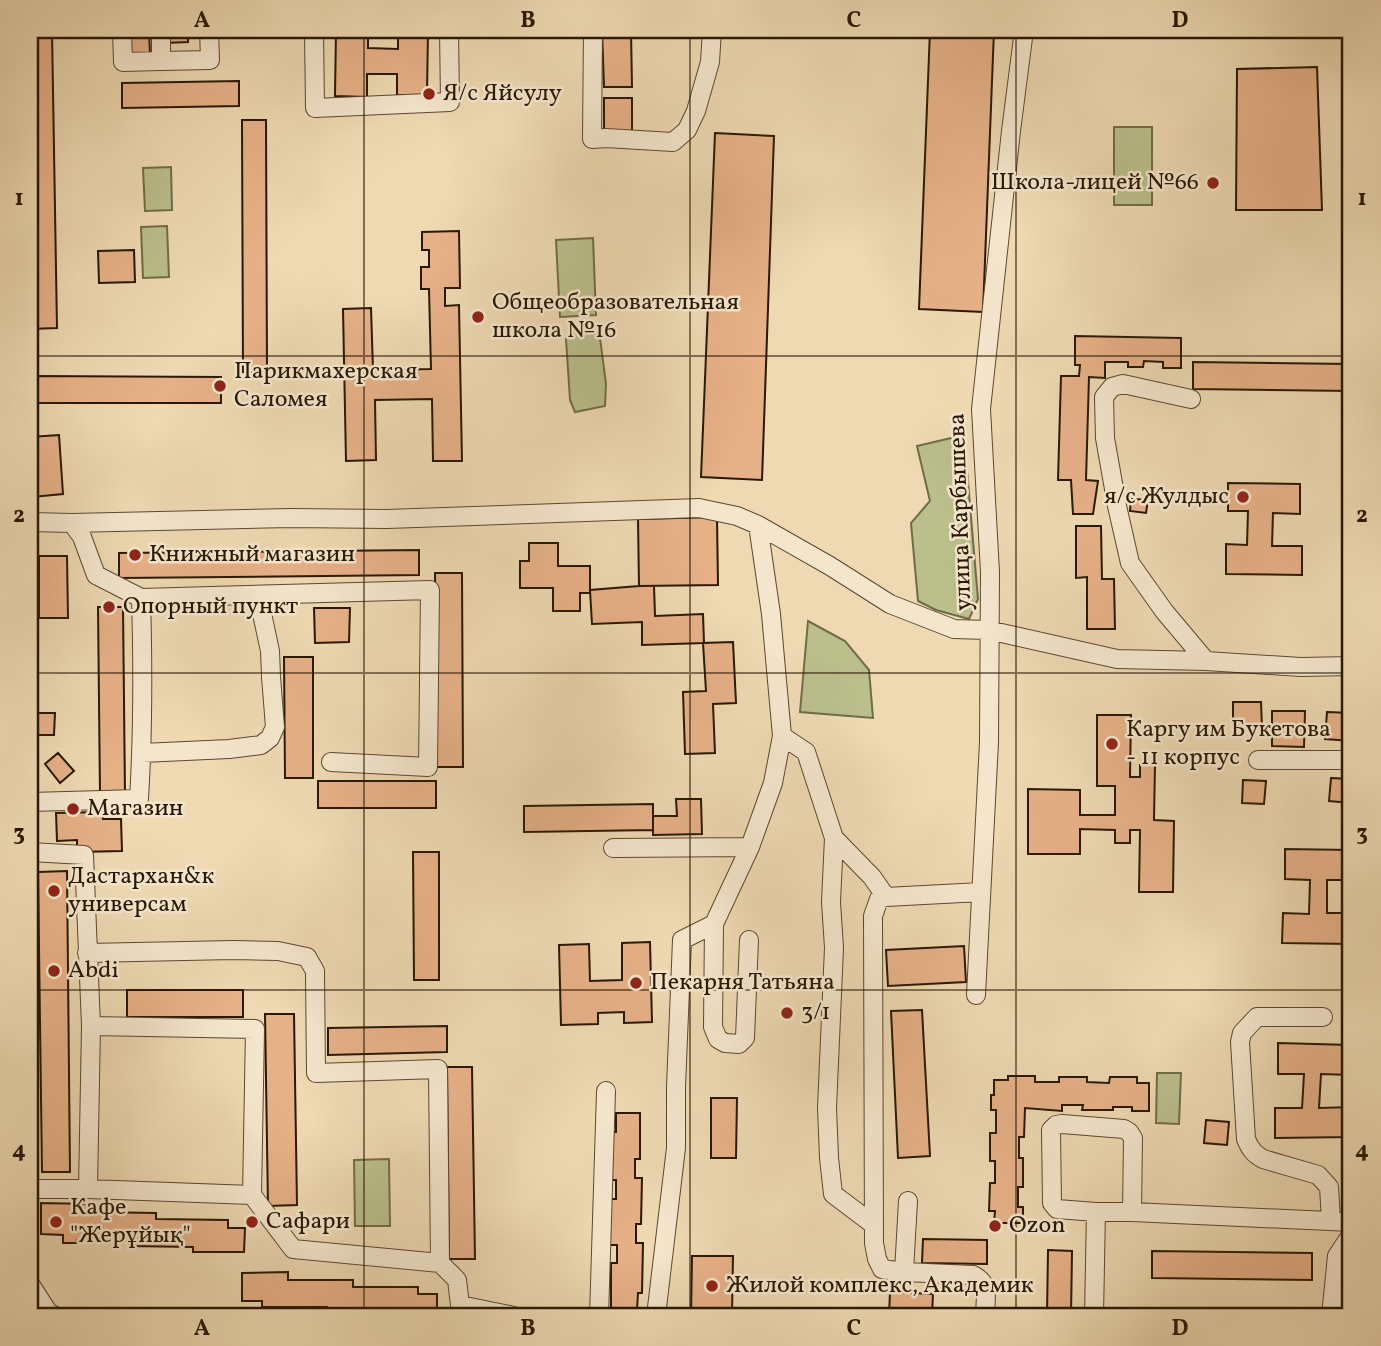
<svg xmlns="http://www.w3.org/2000/svg" width="1381" height="1346" font-family="Vollkorn,serif">
	<style>
		.green { fill: #babf8c; stroke: #716c48; stroke-width: 2 }
		.building { fill: #e7b188; stroke: #281803; stroke-width: 2 }
		.lines { fill: none; stroke-linecap: round; stroke-linejoin: round }
		.minor-casing { stroke: #5a482f; stroke-width: 20 }
		.minor { stroke: #f4e6cd; stroke-width: 18 }
		.grid { fill: none; stroke: #281803; stroke-width: 2; stroke-opacity: 0.55 }
		.poi-dot { fill: #8f2418; stroke: #f4e6cd; stroke-width: 2.5 }
		.labels { text-anchor: middle; dominant-baseline: central; stroke-width: 5; stroke-linejoin: round; paint-order: stroke }
		.poi-label { font-size: 24px; fill: #281803; stroke: #f4e6cd; text-anchor: start }
		.street-label { font-size: 24px; fill: #281803; stroke: #f4e6cd }
		.neatline { fill: none; stroke: #281803; stroke-width: 2.5 }
		.grid-label { font-size: 23px; text-anchor: middle; font-weight: bold; fill: #281803 }
	</style>
	<rect width="100%" height="100%" fill="#eed9b2"/>
	<filter id="stains"><feTurbulence type="fractalNoise" baseFrequency=".00286" numOctaves="4"/><feColorMatrix values="0 0 0 0 .2 0 0 0 0 .09 0 0 0 0 .02 0 0 0 .5 -.17"/></filter>
	<radialGradient id="worn" r=".72"><stop offset=".6" stop-color="#630" stop-opacity="0"/><stop offset="1" stop-color="#630" stop-opacity=".3"/></radialGradient>
	<path class="green" d="M1114,127H1152V205H1114Z
		M171,167L172,210L145,211L143,168Z
		M167,226L169,277L143,278L141,227Z
		M593,238L596,315L560,317L556,240Z
		M585,326L600,338L606,384L605,406L575,412L570,400L566,339L572,328Z
		M964,435L978,599L969,619L936,610L918,601L911,523L930,501L917,446Z
		M808,621L845,641L869,670L873,718L800,712Z
		M1157,1073H1181L1179,1124L1156,1123Z
		M389,1159L390,1226H355L354,1160Z"/>
	<path class="building" d="M128,30H149L150,54L130,56Z
		M166,30H188V42L166,43Z
		M336,30H368V48L398,49V30H428L427,95H397V74H367V97L335,96Z
		M602,30H631L632,87H604Z
		M930,30H994L983,312L919,309Z
		M30,31H52L57,328L30,329Z
		M1317,67L1322,210H1236L1237,69Z
		M239,81V106L122,108V83Z
		M604,98H632V131H604Z
		M242,120H266L267,372H243Z
		M715,133L774,136L762,480L701,477Z
		M459,231L460,288H445V306L459,305L462,461H433L432,399L375,400L376,460L346,461L343,309L371,308L373,370L431,369L429,289H421V267H429V250H422V232Z
		M134,250L135,282L99,283L98,251Z
		M1075,336L1181,338V368H1163V362L1144,361L1143,367H1128V362H1105V378L1089,377L1086,480L1098,481L1093,514H1073L1071,480H1058L1061,376H1079L1080,365H1075Z
		M1193,362L1351,364V391L1193,389Z
		M33,376L221,377V403H33Z
		M59,435L63,494L32,497L30,437Z
		M1228,483L1300,484V514L1273,513L1272,546H1302V575L1226,574V544L1247,545L1248,511H1228Z
		M1131,499L1148,500L1146,513L1130,511Z
		M717,517L718,585L639,586L638,519Z
		M1076,526H1101L1102,579H1114L1115,629H1087V577L1076,578Z
		M529,543H558V566H590V593H580V611H553V588H520V561H529Z
		M419,550V575L119,578V553Z
		M39,556H67L68,618H39Z
		M435,573H462L463,767H437Z
		M639,586H654L655,616L703,614L704,643L642,645V622L592,624L590,590Z
		M98,607H123L125,795H100Z
		M314,608H350L349,642L315,643Z
		M733,642L736,703L713,704L715,753L685,754L683,692L706,691L703,643Z
		M284,657H313V778H285Z
		M1233,702H1261L1262,728H1233Z
		M1272,711H1305L1304,747L1272,746Z
		M1327,712L1351,713V741L1325,739Z
		M32,713H55L54,735H32Z
		M1097,715H1131L1130,777H1140V765H1155L1154,820L1174,821L1173,892H1139L1140,830H1130V843H1115V830L1080,829V854H1028V789L1080,790V815H1115V786H1097Z
		M58,753L74,771L60,783L45,764Z
		M1331,778L1351,779V803L1329,801Z
		M1243,780L1266,781L1264,804L1242,803Z
		M318,781H436V808H318Z
		M676,799H701L702,834L653,835V816H677Z
		M653,804V830L524,832V806Z
		M103,812V819H121L122,851L77,852V840L57,841L56,813Z
		M1285,849L1351,850V880H1327V913H1351V944L1282,943L1283,913L1309,914L1310,880L1285,879Z
		M413,852H439V980H414Z
		M67,871L70,1172H42L38,872Z
		M650,942L652,1022L624,1023V1012L598,1013V1024L561,1025L559,945L589,944L590,981L622,980V943Z
		M964,946L966,982L888,986L886,950Z
		M127,990H243V1017H127Z
		M922,1010L930,1156L898,1158L891,1011Z
		M265,1014H294L297,1205L268,1206Z
		M447,1026V1052L328,1055V1028Z
		M1278,1043L1351,1045V1075L1321,1074L1319,1108L1351,1107V1137L1275,1138V1108H1302L1304,1074H1278Z
		M447,1067H472L475,1259H449Z
		M1008,1076H1035V1082H1059V1077H1087V1082L1109,1083L1110,1077H1137V1083H1149V1111H1132V1107H1113V1110H1082L1083,1105H1062V1111L1025,1108L1024,1137H1019V1158H1023V1187H1018V1207H1023V1223H994L995,1211H989L990,1183H995V1161H990V1133H996V1110H991V1095H994V1080H1008Z
		M711,1098H737L736,1158H711Z
		M616,1113H640V1159H635V1178H642L641,1224H636V1243H643L642,1293H638L637,1310H611V1263H617V1245H609L610,1199H616V1180H609V1132H616Z
		M1206,1120L1229,1122L1227,1145L1204,1143Z
		M41,1203L90,1204V1212L156,1213V1219L228,1220V1228H245L244,1252H193V1247L129,1246V1241L77,1240V1243H63V1235L41,1234Z
		M923,1239L987,1240V1264L922,1263Z
		M1048,1250L1072,1251L1071,1316H1047Z
		M1152,1251L1312,1253V1280L1152,1278Z
		M692,1256H733L732,1316H691Z
		M1340,1265H1351V1316H1340Z
		M288,1272V1280H353V1287H418V1294H437V1316H392V1312H327V1307H262V1301H242V1273Z
		M890,1292L933,1294L932,1316H889Z"/>
	<g class="lines">
		<g class="minor-casing">
			<path id="minor" d="M122,30L123,62L161,61V30
				M314,30L315,108L450,102L449,30
				M593,30L592,139L606,138L673,142L687,130L696,111L710,62L712,30
				M161,61L210,60L209,30
				M1191,399L1123,384L1112,387L1104,397L1105,438L1117,506L1130,563L1164,611L1206,661
				M30,522L72,523L291,518L387,519L699,508L737,516L758,525L830,566L890,604L954,629L988,630L1117,659L1206,661L1301,667L1351,666
				M72,523L82,537L96,575L141,598L430,590L428,767L331,762
				M782,736L806,752L834,838L831,902L834,948L827,1108L829,1158L833,1194L874,1225
				M142,753L229,749L261,745L270,738L275,727L271,677L270,651L258,595
				M1258,760H1351
				M30,802L139,799C143,732 143,665 141,598
				M834,838L872,877L886,897
				M613,848L750,847
				M30,852L84,855L91,1026L88,1189
				M714,924L713,1027L718,1039L725,1043L739,1044L745,1038L749,940
				M87,953L233,950L278,951L307,957L315,971L316,1073L438,1069L440,1263
				M976,995L989,742L990,572L981,409L1011,131L1024,30
				M1323,1017H1257L1242,1033L1240,1042L1246,1139C1250,1149 1254,1154 1263,1159L1318,1175L1329,1187L1331,1220
				M91,1026L255,1029L252,1195L293,1249L440,1263L457,1280L460,1305L514,1316
				M30,1189H88L252,1195
				M908,1201L904,1272L973,1275C991,1284 985,1298 985,1316
				M1132,1212L1133,1138L1129,1132L1124,1129L1062,1124L1056,1125L1051,1130L1052,1203L1057,1209L1096,1212H1132L1351,1222
				M904,1272L882,1269L877,1259L874,1243L873,916L879,899L886,897L981,892
				M30,1284L48,1312L55,1316
				M599,1316L606,1091
				M656,1316L676,1148V1087L682,940L714,924L750,847L773,783L782,736L771,614L758,525
				M1094,1316L1096,1212
				M1331,1316L1337,1256L1351,1235"/>
		</g>
		<use href="#minor" class="minor"/>
	</g>
	<path class="grid" d="M364,30V1316M690,30V1316M1016,30V1316M30,356H1351M30,673H1351M30,990H1351"/>
	<g class="poi-dot">
		<circle cx="429" cy="94" r="7"/>
		<circle cx="1213" cy="183" r="7"/>
		<circle cx="478" cy="317" r="7"/>
		<circle cx="220" cy="386" r="7"/>
		<circle cx="1243" cy="497" r="7"/>
		<circle cx="135" cy="555" r="7"/>
		<circle cx="109" cy="607" r="7"/>
		<circle cx="1112" cy="744" r="7"/>
		<circle cx="73" cy="809" r="7"/>
		<circle cx="54" cy="891" r="7"/>
		<circle cx="54" cy="971" r="7"/>
		<circle cx="636" cy="983" r="7"/>
		<circle cx="787" cy="1013" r="7"/>
		<circle cx="56" cy="1222" r="7"/>
		<circle cx="252" cy="1222" r="7"/>
		<circle cx="995" cy="1226" r="7"/>
		<circle cx="712" cy="1286" r="7"/>
	</g>
	<g class="labels">
		<g class="poi-label">
			<text x="443" y="94">Я/c Яйсулу</text>
			<text x="1199" y="183" text-anchor="end">Школа-лицей №66</text>
			<text x="492" y="303">Общеобразовательная<tspan x="492" dy="28">школа №16</tspan></text>
			<text x="234" y="372">Парикмахерская<tspan x="234" dy="28">Саломея</tspan></text>
			<text x="1229" y="497" text-anchor="end">я/c Жулдыс</text>
			<text x="149" y="555">Книжный магазин</text>
			<text x="123" y="607">Опорный пункт</text>
			<text x="1126" y="730">Каргу им Букетова<tspan x="1126" dy="28">- 11 корпус</tspan></text>
			<text x="87" y="809">Магазин</text>
			<text x="68" y="877">Дастархан&amp;к<tspan x="68" dy="28">универсам</tspan></text>
			<text x="68" y="971">Abdi</text>
			<text x="650" y="983">Пекарня Татьяна</text>
			<text x="801" y="1013">3/1</text>
			<text x="70" y="1208">Кафе<tspan x="70" dy="28">"Жерұйық"</tspan></text>
			<text x="266" y="1222">Сафари</text>
			<text x="1009" y="1226">Ozon</text>
			<text x="726" y="1286">Жилой комплекс, Академик</text>
		</g>
		<g class="street-label">
			<text transform="translate(961 512) rotate(-92)">улица Карбышева</text>
		</g>
	</g>
	<rect width="1381" height="1346" fill="none" stroke="#eed9b2" stroke-width="77"/>
	<rect x="38" y="38" width="1304" height="1270" class="neatline"/>
	<g class="grid-label">
		<text x="202" y="27">A</text>
		<text x="528" y="27">B</text>
		<text x="854" y="27">C</text>
		<text x="1180" y="27">D</text>
		<text x="19" y="205">1</text>
		<text x="1362" y="205">1</text>
		<text x="19" y="522">2</text>
		<text x="1362" y="522">2</text>
		<text x="19" y="840">3</text>
		<text x="1362" y="840">3</text>
		<text x="19" y="1157">4</text>
		<text x="1362" y="1157">4</text>
		<text x="202" y="1335">A</text>
		<text x="528" y="1335">B</text>
		<text x="854" y="1335">C</text>
		<text x="1180" y="1335">D</text>
	</g>
	<rect width="100%" height="100%" filter="url(#stains)"/>
	<rect width="100%" height="100%" fill="url(#worn)"/>
</svg>
